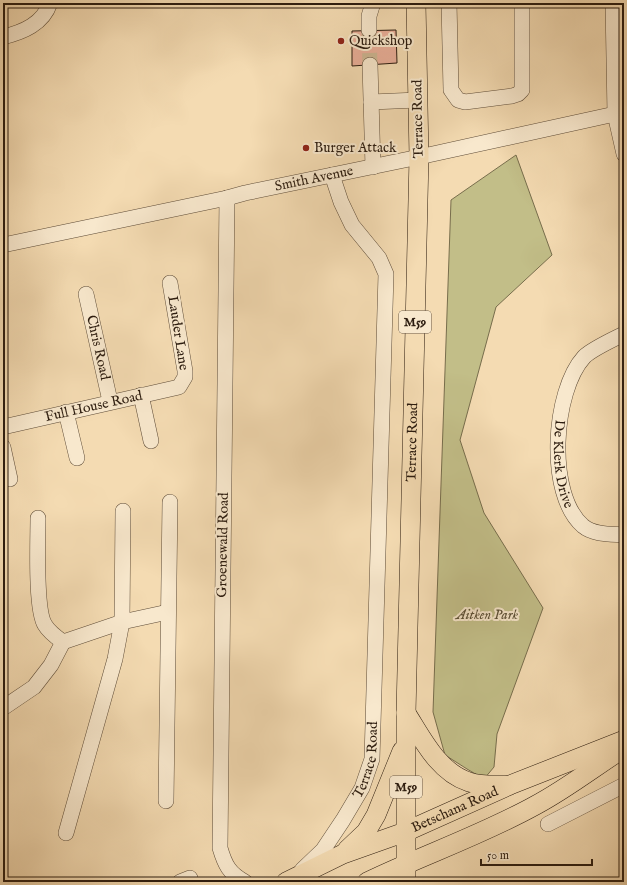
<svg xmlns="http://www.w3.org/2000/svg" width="627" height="885" font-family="'IM FELL English',serif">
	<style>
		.green { fill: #c2be88; stroke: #776d4c }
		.building { fill: #e9ae98; stroke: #2c1c0f }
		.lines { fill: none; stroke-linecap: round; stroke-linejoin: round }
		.minor-tunnel { stroke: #ccb591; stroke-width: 15; stroke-dasharray: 15 8; stroke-linecap: butt }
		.minor-casing { stroke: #5e4c38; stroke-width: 16 }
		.major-casing { stroke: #2c1c0f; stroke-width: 20 }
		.minor { stroke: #f8e8cd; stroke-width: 15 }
		.major { stroke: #f4dbb2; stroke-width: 19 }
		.poi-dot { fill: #8f2418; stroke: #f8e8cd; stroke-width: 1.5 }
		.labels { text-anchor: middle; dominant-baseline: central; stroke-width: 4; stroke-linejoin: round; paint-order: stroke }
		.shield { fill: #f8e8cd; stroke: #695948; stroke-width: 1 }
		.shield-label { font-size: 13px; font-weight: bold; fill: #2c1c0f }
		.poi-label { font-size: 14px; fill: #2c1c0f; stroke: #f8e8cd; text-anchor: start }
		.street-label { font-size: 14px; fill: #2c1c0f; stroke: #f8e8cd }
		.park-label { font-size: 14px; font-style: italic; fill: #594d33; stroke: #f8e8cd }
	</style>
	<rect width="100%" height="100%" fill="#f4dbb2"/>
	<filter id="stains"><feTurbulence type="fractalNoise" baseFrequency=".005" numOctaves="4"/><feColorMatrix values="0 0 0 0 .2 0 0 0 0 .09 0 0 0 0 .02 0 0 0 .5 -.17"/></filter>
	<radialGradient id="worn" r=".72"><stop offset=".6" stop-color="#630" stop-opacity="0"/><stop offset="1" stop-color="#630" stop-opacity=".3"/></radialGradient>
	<path class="green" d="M516,155L552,255L496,307L460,440L484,513L543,608L497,734L494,767L484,779L467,769L445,755L433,712L451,200Z"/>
	<path class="building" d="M396,30L397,63L352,66V31Z"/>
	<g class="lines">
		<path class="minor-tunnel" d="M369,30L370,65"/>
		<g class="minor-casing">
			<g id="minor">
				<path d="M449,3L451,90L458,100L465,102L512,96L518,94L522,90V3"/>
				<path d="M613,3L615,114L624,154"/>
				<path d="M369,30V16L373,3"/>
				<path d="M3,37C23,32 43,24 50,3"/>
				<path d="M370,65L373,167"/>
				<path d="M371,102L418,100"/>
				<path d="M227,198L220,848C225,865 229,873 245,882"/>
				<path id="s1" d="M3,245L227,198L245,193L419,157L624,112"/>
				<path id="s2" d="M86,294L110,401"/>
				<path id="s3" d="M624,334C614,339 592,349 584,357C553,391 546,494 583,526C594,535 611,534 624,535"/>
				<path d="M141,395L151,441"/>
				<path d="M66,412L77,458"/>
				<path id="s4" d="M3,427L179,387L185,377V371L170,283"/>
				<path d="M3,447L10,479"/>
				<path d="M38,518C38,539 35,610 45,625C49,632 56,637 63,642"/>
				<path d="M3,708L34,687L51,665L63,642L122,622L168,612"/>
				<path d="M166,801L170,502"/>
				<path d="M548,824L624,785"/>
				<path d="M66,833L115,659L122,622L123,511"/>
				<path id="s5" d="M302,870L323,850L343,820L362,788L372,759L386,274L379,258L352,225L341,202L332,175"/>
				<path d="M180,882L190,878"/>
			</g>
		</g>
		<g class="major-casing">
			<g id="major">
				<path d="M406,713C422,738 438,772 469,782C481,786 493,785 505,785"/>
				<path d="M347,850L366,832L376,815L402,751"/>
				<path id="s6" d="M286,882L343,854L405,832L510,785L624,740"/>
				<path d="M367,882C423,855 482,835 536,805C566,789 593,768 621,750"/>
				<path id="s7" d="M406,882V713L419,157L416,3"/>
			</g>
		</g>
		<use href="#minor" class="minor"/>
		<use href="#major" class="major"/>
	</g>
	<g class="poi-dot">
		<circle cx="341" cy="41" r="4"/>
		<circle cx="306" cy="148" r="4"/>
	</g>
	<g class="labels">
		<g class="shield">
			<rect x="399" y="311" width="32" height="22" rx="3"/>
			<rect x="390" y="776" width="32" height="22" rx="3"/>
		</g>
		<g class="shield-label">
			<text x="415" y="322">M59</text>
			<text x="406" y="787">M59</text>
		</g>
		<g class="poi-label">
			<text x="349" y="41">Quickshop</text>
			<text x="314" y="148">Burger Attack</text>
		</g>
		<g class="street-label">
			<text transform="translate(418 119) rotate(-91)">Terrace Road</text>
			<text stroke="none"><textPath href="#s1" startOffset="318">Smith Avenue</textPath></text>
			<text transform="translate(178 333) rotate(81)">Lauder Lane</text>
			<text stroke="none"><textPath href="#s2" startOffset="55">Chris Road</textPath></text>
			<text stroke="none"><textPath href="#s4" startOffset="93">Full House Road</textPath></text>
			<text stroke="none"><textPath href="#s7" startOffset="440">Terrace Road</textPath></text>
			<text stroke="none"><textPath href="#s3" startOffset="159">De Klerk Drive</textPath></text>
			<text transform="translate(223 545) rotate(-89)">Groenewald Road</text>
			<text stroke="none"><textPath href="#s5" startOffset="131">Terrace Road</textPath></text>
			<text stroke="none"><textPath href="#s6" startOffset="184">Betschana Road</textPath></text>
		</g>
		<g class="park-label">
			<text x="487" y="615">Aitken Park</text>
		</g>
	</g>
	<rect width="627" height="885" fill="none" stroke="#f4dbb2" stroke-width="16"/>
	<rect x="4" y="4" width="619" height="877" fill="none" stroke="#2c1c0f" stroke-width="2"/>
	<rect x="8" y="8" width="611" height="869" fill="none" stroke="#2c1c0f"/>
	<path d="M481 859v6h111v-6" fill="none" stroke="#2c1c0f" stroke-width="2"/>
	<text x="487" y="859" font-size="12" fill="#2c1c0f" stroke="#f8e8cd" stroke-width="3" paint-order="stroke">50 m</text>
	<rect width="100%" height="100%" filter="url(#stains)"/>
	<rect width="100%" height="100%" fill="url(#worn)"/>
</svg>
